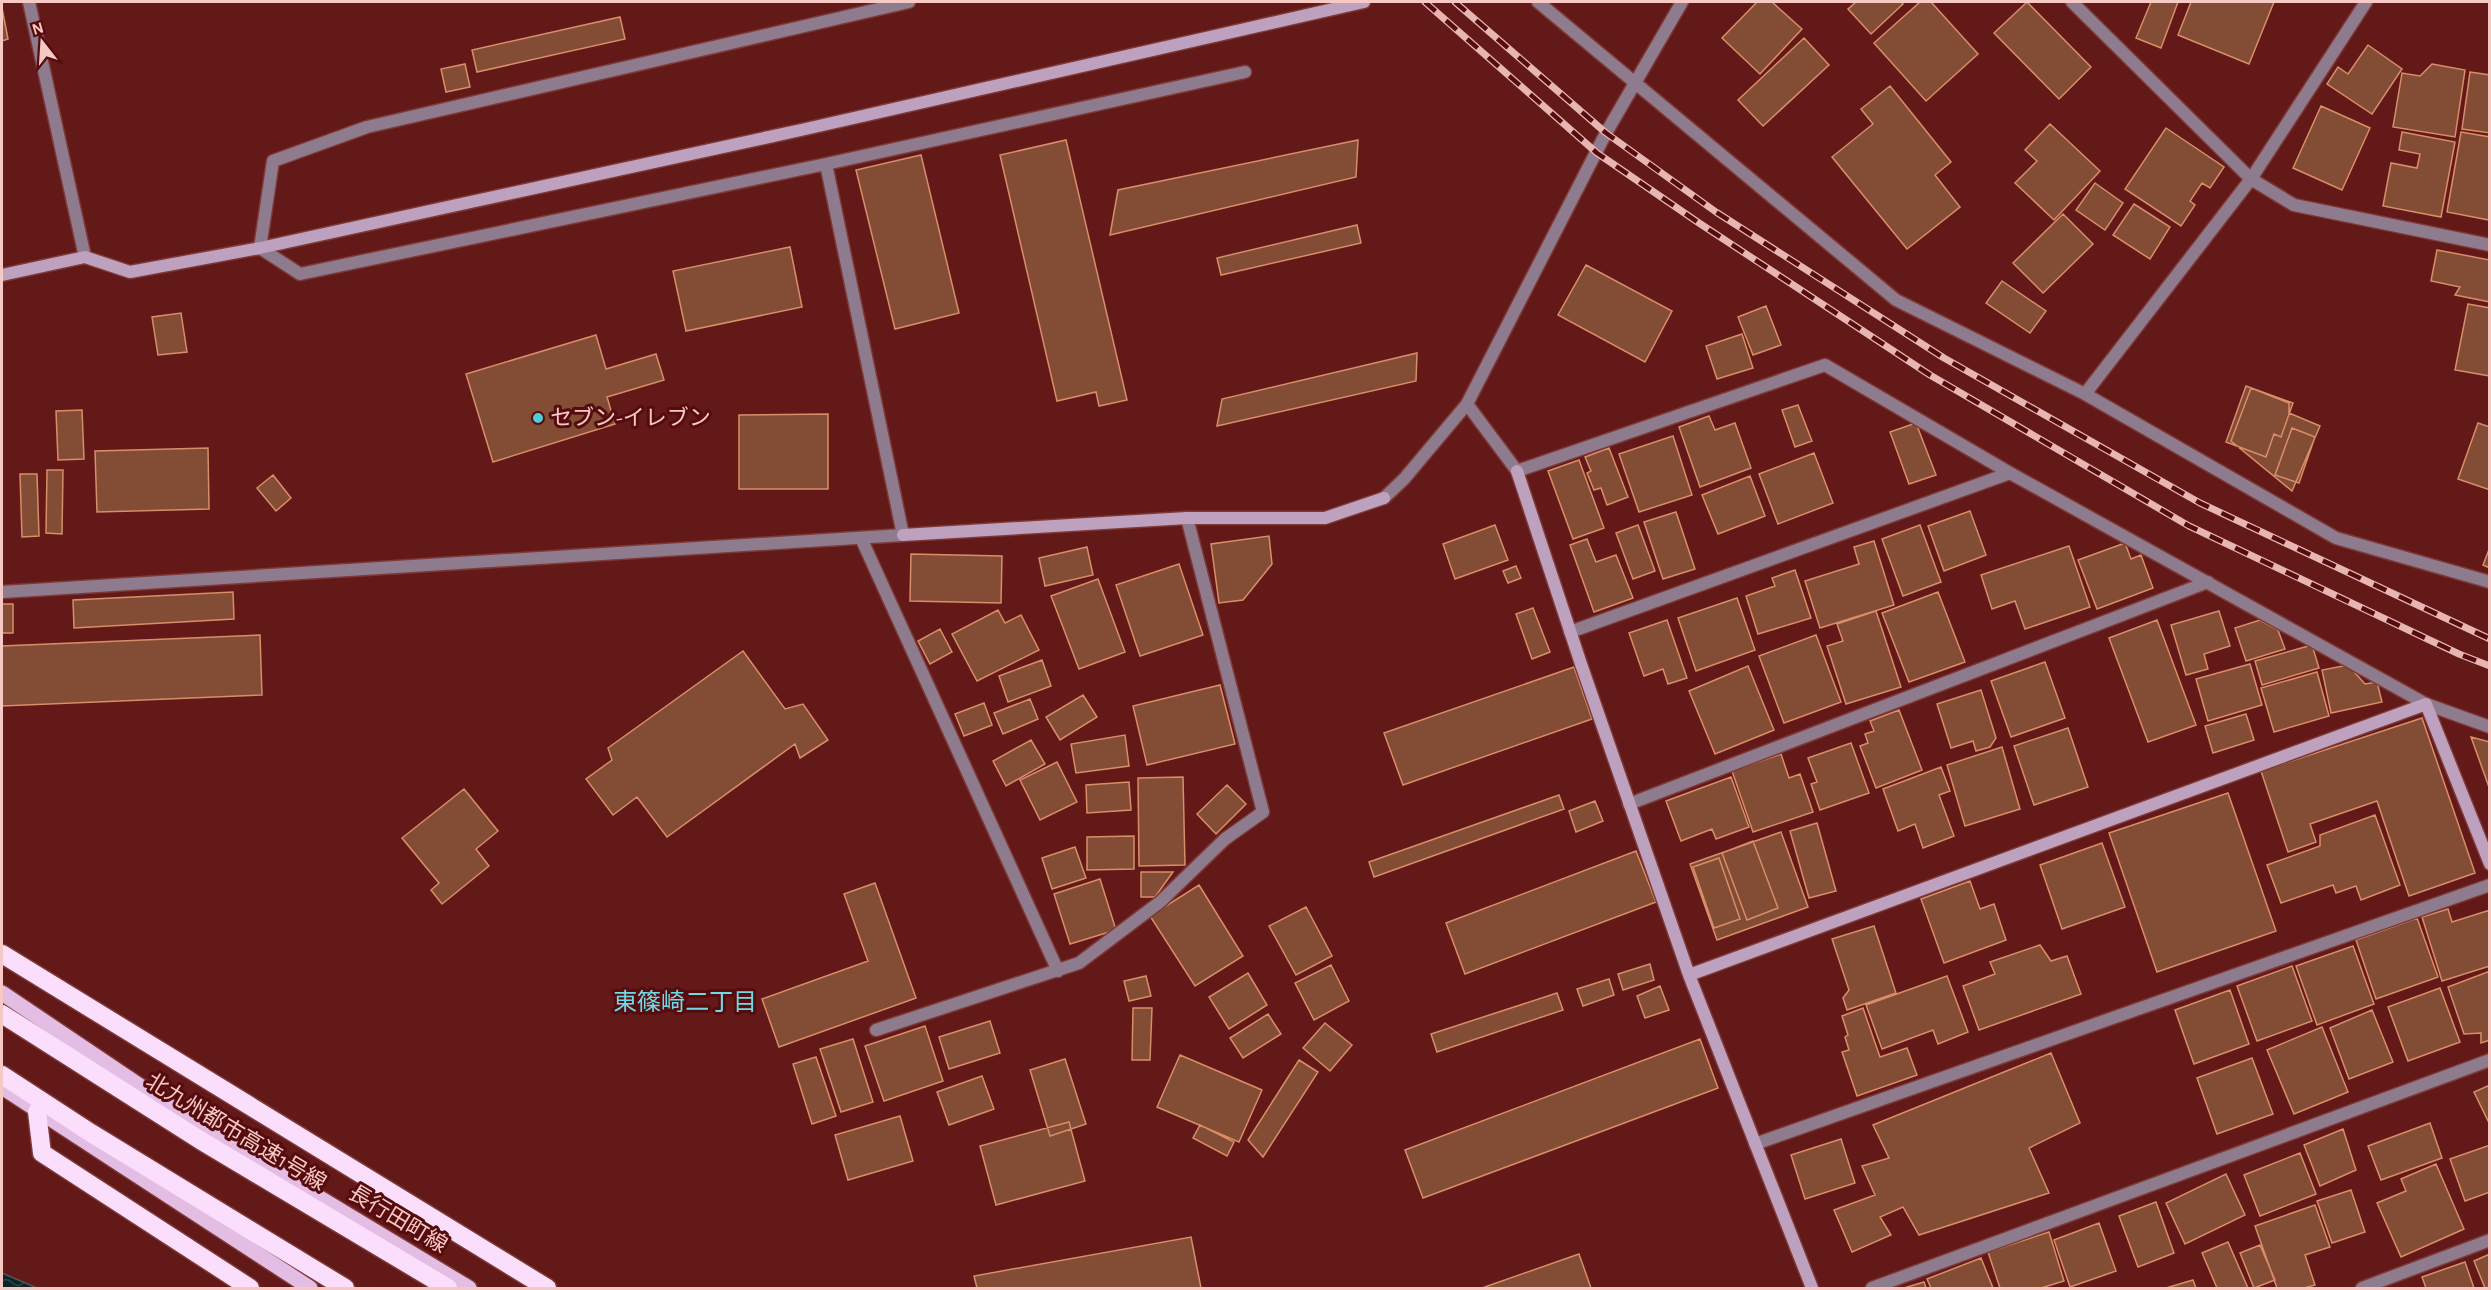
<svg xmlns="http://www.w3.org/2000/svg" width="2491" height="1290" font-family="'Alegreya Sans','Noto Sans JP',sans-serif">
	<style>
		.water { fill: url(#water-waves); stroke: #515657; stroke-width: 1.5 }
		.building { fill: #824d34; stroke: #da8d69; stroke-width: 1.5 }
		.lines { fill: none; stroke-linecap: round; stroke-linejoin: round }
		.street-casing { stroke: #7e3937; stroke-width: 15 }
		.secondary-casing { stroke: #7e3937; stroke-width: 15 }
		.primary-casing { stroke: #7e3937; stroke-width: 18 }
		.highway-casing { stroke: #7e3937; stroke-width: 21 }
		.street { stroke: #8e7b8e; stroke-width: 12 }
		.secondary { stroke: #bea0bf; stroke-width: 12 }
		.primary { stroke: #e4bde4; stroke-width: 15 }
		.highway { stroke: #fbdefb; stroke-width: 18 }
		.rail-casing { stroke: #e7b6b2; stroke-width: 7 }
		.rail { stroke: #560c0e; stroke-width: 4.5; stroke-dasharray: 14; stroke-linecap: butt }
		.poi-dot { fill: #52cbd9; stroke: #560c0e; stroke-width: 2 }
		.labels { text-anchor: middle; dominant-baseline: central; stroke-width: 6; stroke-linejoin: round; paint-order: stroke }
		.poi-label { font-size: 22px; fill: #f7c9c4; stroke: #560c0e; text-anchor: start }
		.street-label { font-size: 22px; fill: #f7c9c4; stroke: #560c0e }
		.neighbourhood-label { font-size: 24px; fill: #6fdae6; stroke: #560c0e }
	</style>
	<defs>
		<pattern id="water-waves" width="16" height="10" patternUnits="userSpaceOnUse" patternTransform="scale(1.5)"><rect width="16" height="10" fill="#0a2528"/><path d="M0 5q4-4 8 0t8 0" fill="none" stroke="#2e4346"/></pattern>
	</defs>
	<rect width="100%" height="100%" fill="#631918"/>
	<path class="water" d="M2,1273L37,1288H2Z"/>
	<path class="building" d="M1757,2H1772L1802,29L1760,74L1722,38Z
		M1856,2H1901L1903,4L1871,34L1848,9Z
		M1920,2H1931L1978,54L1926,101L1874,43Z
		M2027,2L2091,67L2059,99L1994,33Z
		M2151,2H2178L2161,48L2136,38Z
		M2191,2H2274L2249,64L2178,35Z
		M2,8L8,39L2,41Z
		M620,17L625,39L477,72L472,50Z
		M1804,38L1829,65L1763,126L1738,100Z
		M2368,45L2402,69L2372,114L2327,84L2338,67L2348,74Z
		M465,64L470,87L446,92L441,69Z
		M2432,64L2465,70L2455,137L2393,127L2402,73L2420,76Z
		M2470,72L2490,75V133L2462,129Z
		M1890,86L1951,162L1935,175L1960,207L1907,249L1832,157L1873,124L1861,109Z
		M2321,106L2370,128L2342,190L2293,168Z
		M2050,124L2100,171L2054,220L2015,183L2037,161L2025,150Z
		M2166,128L2224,167L2210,188L2202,183L2190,201L2195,205L2181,226L2125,189Z
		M2402,132L2455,142L2441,217L2383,206L2391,163L2417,168L2420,154L2399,150Z
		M2461,132L2490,137L2489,220L2447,212Z
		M1066,140L1127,400L1099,406L1096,392L1057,401L1000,155Z
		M1358,140L1356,177L1110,235L1118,190Z
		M921,155L959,313L895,329L856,170Z
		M2095,183L2123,203L2105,230L2076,210Z
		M2134,204L2170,227L2150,259L2113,235Z
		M2063,214L2093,244L2043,293L2013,263Z
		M1357,225L1361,243L1221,275L1217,258Z
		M790,247L802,307L686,331L673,271Z
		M2437,250L2490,260V302L2455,295L2460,287L2431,281Z
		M1586,265L1672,311L1645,362L1558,315Z
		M2002,281L2046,311L2030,333L1986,303Z
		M2468,304L2490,308V376L2455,370Z
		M1766,306L1781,345L1753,355L1738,317Z
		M181,313L187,352L158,355L152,317Z
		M1742,334L1753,368L1717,379L1706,346Z
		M596,335L606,369L656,354L664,380L607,397L615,424L493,462L466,374Z
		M1417,353L1416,381L1217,426L1222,399Z
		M2246,386L2293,403L2281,437L2274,434L2266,457L2226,442Z
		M2251,388L2289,403V413L2320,426L2292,491L2231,441Z
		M1798,405L1812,441L1795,447L1782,410Z
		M82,410L84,459L58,460L56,411Z
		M828,414V489H739V415Z
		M1709,416L1715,430L1735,423L1751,468L1700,487L1679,427Z
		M1916,423L1936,475L1909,484L1890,432Z
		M2478,423L2490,427V490L2458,479Z
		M2292,428L2315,437L2299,483L2275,475Z
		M1673,436L1692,495L1639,512L1619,454Z
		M208,448L209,509L97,512L95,451Z
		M1609,448L1628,497L1607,505L1601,488L1594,490L1587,473L1591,471L1585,457Z
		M1814,453L1833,503L1778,524L1759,474Z
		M1579,460L1604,528L1573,539L1548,471Z
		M47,470H63L62,534L46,533Z
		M20,474H37L39,536L22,537Z
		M273,475L291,498L276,511L257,488Z
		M1750,476L1765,516L1718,534L1702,495Z
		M1970,511L1986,555L1944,571L1928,526Z
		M1676,512L1695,569L1663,579L1644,522Z
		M1495,525L1508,560L1455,579L1443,544Z
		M1638,525L1655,571L1633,579L1616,533Z
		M1920,525L1941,582L1903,596L1882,539Z
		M1269,536L1272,564L1243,600L1219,603L1211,544Z
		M1587,539L1596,562L1616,555L1633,598L1594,612L1570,545Z
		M1874,541L1894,605L1820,628L1805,581L1859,564L1854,547Z
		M2125,543L2131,559L2141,555L2153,588L2097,609L2078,560Z
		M2069,546L2090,607L2025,629L2015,601L1992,609L1981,575Z
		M1087,547L1093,575L1045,586L1039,558Z
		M2490,547V568L2483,565Z
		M911,554L1002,556L1001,603L910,601Z
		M1179,564L1203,635L1140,656L1116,585Z
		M1516,566L1521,578L1508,583L1503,571Z
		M1795,570L1811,618L1758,634L1746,596L1775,586L1772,578Z
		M1098,579L1125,652L1079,669L1051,596Z
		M233,592L234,619L74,628L73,600Z
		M1938,592L1965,662L1909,682L1882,613Z
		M1737,598L1755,650L1696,671L1678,618Z
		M2,604H13V633H2Z
		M1533,608L1550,652L1532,659L1516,614Z
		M998,610L1005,623L1021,615L1039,650L977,681L952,634Z
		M1876,611L1901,687L1846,704L1827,646L1843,641L1837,624Z
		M2219,611L2230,646L2204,654L2208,669L2186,675L2171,625Z
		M1667,620L1687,678L1668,684L1663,669L1644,676L1629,633Z
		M2157,620L2196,725L2148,742L2109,638Z
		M2260,620L2278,630L2285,649L2246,661L2235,628Z
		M940,629L952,652L930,664L918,641Z
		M260,635L262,695L2,706V646Z
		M1816,635L1841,702L1784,723L1759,656Z
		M2312,645L2319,668L2262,685L2255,661Z
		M743,651L785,709L803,704L828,740L800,758L795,744L667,837L637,797L613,815L586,779L612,760L608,748Z
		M1042,660L1051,686L1008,702L999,676Z
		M2045,662L2065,718L2011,737L1991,681Z
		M2250,664L2262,705L2208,721L2196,679Z
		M2348,665L2365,684L2377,682L2382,702L2331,713L2322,670Z
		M1748,666L1774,730L1715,754L1689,691Z
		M1574,667L1592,719L1403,785L1384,733Z
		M2317,672L2329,716L2274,732L2261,688Z
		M1220,685L1235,744L1147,765L1133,706Z
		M1981,690L1996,738L1990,747L1976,751L1973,741L1951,748L1937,704Z
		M1083,695L1097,717L1060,740L1046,717Z
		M1030,699L1038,719L1003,734L994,713Z
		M984,703L992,725L964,736L955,714Z
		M1899,710L1922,770L1876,788L1860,746L1868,743L1865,734L1874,731L1870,721Z
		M2246,714L2254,740L2213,753L2205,726Z
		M2422,718L2475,873L2409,896L2377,801L2310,824L2316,842L2288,852L2261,771Z
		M2068,728L2088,787L2034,805L2014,746Z
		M1125,735L1129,766L1076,773L1071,744Z
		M2471,737L2490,742V790Z
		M1031,740L1045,764L1006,786L993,761Z
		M1851,743L1869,793L1820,810L1811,784L1817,782L1808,758Z
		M2002,747L2020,809L1965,826L1947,765Z
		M1781,754L1789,778L1800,774L1813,812L1753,832L1732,771Z
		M1057,762L1077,802L1040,820L1020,780Z
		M1941,767L1950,791L1939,795L1954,836L1923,848L1915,824L1898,831L1883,789Z
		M1183,777L1185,865L1139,866L1138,778Z
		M1731,777L1749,827L1716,839L1712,829L1681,841L1666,801Z
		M1129,782L1131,810L1087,813L1086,785Z
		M1227,785L1246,804L1216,834L1197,814Z
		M464,789L498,831L476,849L489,866L442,904L431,890L439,883L402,838Z
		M2228,793L2276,931L2157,972L2109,833Z
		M1559,795L1564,809L1374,877L1369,862Z
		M1595,801L1603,821L1576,832L1569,811Z
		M2375,815L2400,885L2361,900L2356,886L2336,893L2333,885L2281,903L2267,865L2320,846V835Z
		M1817,823L1836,891L1809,898L1790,831Z
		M1781,832L1808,907L1717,940L1690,864Z
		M1134,836V869L1087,870V837Z
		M1753,841L1778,908L1747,920L1722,853Z
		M2102,843L2125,907L2062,929L2040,865Z
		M1075,847L1086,878L1052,889L1042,858Z
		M1636,851L1656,902L1465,974L1446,923Z
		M1719,858L1740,919L1714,928L1693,867Z
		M1141,872H1173L1155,897H1141Z
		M1100,879L1116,930L1070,944L1054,894Z
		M1970,881L1980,909L1994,904L2006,940L1944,963L1921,899Z
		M875,883L916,998L779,1047L762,999L868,961L844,894Z
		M1199,885L1243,956L1195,986L1150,916Z
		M1306,907L1332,956L1296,975L1269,926Z
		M2448,909L2452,922L2490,910V966L2442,981L2422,917Z
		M2417,918L2438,977L2376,999L2356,940Z
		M1874,926L1896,993L1847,1010L1843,998L1849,990L1832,939Z
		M2040,945L2051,961L2067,956L2081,994L1979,1030L1963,986L1995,974L1990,962Z
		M2353,946L2374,1004L2317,1025L2296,966Z
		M1650,964L1654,980L1623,990L1618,974Z
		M1331,965L1349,1001L1314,1020L1295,983Z
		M2292,966L2312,1021L2257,1041L2237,986Z
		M2490,971V1040L2481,1043V1033L2464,1034L2448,987Z
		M1248,973L1267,1005L1229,1029L1209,997Z
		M1146,976L1151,996L1129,1001L1124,981Z
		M1947,976L1968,1032L1938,1044L1933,1030L1882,1049L1866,1005Z
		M1609,979L1614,995L1583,1006L1577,989Z
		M1660,986L1669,1010L1645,1018L1637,996Z
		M2440,988L2460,1042L2408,1061L2388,1007Z
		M2230,990L2249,1044L2194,1064L2175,1010Z
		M1557,993L1563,1010L1437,1052L1431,1034Z
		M1133,1008H1152L1150,1060H1132Z
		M1863,1008L1880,1057L1907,1048L1917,1075L1857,1096L1842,1052L1849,1050L1845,1037L1848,1035L1842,1016Z
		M2372,1010L2393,1062L2349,1079L2330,1028Z
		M1268,1014L1281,1034L1243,1058L1230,1038Z
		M990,1021L1000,1053L949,1069L939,1037Z
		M1325,1023L1352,1045L1330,1071L1303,1048Z
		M925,1026L943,1081L884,1101L865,1046Z
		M2322,1027L2348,1092L2294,1114L2267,1050Z
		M853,1039L873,1102L841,1112L820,1049Z
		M1700,1039L1718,1088L1423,1198L1405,1150Z
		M2051,1053L2080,1123L2029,1148L2049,1193L1919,1235L1903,1207L1880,1217L1891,1235L1852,1252L1834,1210L1875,1195L1862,1166L1889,1158L1873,1125Z
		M1180,1055L1262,1090L1239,1142L1157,1107Z
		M816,1057L836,1116L812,1124L793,1064Z
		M2252,1058L2273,1114L2217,1134L2197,1078Z
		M1065,1059L1086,1124L1050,1136L1030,1070Z
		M1299,1060L1318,1072L1263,1157L1248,1140Z
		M982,1076L994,1109L949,1125L937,1092Z
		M2490,1085V1125L2474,1092Z
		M900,1116L913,1161L848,1180L835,1135Z
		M1069,1122L1085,1181L996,1205L980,1146Z
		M2430,1123L2442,1158L2381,1180L2368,1146Z
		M1200,1125L1234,1142L1227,1156L1193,1138Z
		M2343,1129L2356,1170L2320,1186L2304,1145Z
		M1841,1139L1855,1183L1805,1199L1791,1155Z
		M2490,1145V1192L2465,1201L2450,1159Z
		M2300,1153L2316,1194L2260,1216L2244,1175Z
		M2436,1164L2464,1229L2401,1257L2377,1203L2406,1191L2401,1179Z
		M2226,1174L2245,1215L2185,1244L2166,1203Z
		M2351,1190L2365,1232L2332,1243L2317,1201Z
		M2156,1202L2174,1253L2138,1267L2119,1216Z
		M2315,1205L2330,1247L2305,1255L2315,1285L2304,1288H2277L2255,1226Z
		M2099,1223L2116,1271L2070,1287L2054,1240Z
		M2049,1232L2064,1281L2041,1288H2000L1988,1252Z
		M1191,1237L1201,1288H977L974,1276Z
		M2228,1242L2248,1288H2217L2202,1253Z
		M2260,1245L2275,1280L2254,1288L2240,1253Z
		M1579,1254L1591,1288H1482Z
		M2490,1254V1288H2485L2474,1261Z
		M1981,1258L1993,1288H1931L1927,1279Z
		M2465,1262L2474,1288H2426L2422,1277Z
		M2193,1280L2196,1288H2166Z
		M1924,1282L1926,1288H1904Z"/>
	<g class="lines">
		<g class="street-casing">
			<path id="street" d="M29,2L85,257
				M1538,2L1896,300L2085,394L2336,538L2490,582
				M2072,2L2251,179L2294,205L2490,245
				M826,164L1245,72
				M2085,394L2251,179L2366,2
				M1467,404L1517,471L1825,365L2010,473L2426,704L2490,727
				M1384,498L1404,479L1467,404L1606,133L1682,2
				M861,538L1058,971
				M2,592L903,535L826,164L300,274L260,248L273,161L367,127L909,2
				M1570,632L2010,473
				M1629,804L2208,582
				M876,1030L1079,963L1160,902L1225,839L1263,812L1187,518
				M1755,1144L2490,885
				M1872,1288L2490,1060
				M2362,1288L2490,1240"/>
		</g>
		<g class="secondary-casing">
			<path id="secondary" d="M2,275L85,257L130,272L260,248L801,130L1364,2
				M1517,471L1581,664L1689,975L1812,1288
				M903,535L1187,518H1325L1384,498
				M1689,975L2426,704L2490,864"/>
		</g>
		<g class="primary-casing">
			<path id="primary" d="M2,993L192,1121L469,1288
				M2,1087L310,1288"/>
		</g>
		<g class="highway-casing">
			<path id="highway" d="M2,954L547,1288
				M2,1014L200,1140L448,1288
				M2,1075L91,1133L345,1288
				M37,1112L42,1153L250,1288"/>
		</g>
		<use href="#street" class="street"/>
		<use href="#secondary" class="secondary"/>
		<use href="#primary" class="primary"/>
		<use href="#highway" class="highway"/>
		<g class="rail-casing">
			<path id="rail" d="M1425,2L1597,153L1699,223L1930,375L2189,526L2459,654L2490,666
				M1455,2L1606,133L1716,212L1944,358L2200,503L2490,639"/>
		</g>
		<use href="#rail" class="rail"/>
	</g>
	<circle class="poi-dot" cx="538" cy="418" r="6"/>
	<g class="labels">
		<g class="poi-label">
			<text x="550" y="418">セブン-イレブン</text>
		</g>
		<g class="street-label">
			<text transform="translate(236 1132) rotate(31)">北九州都市高速1号線</text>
			<text transform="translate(398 1219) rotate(31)">長行田町線</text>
		</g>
		<g class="neighbourhood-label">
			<text x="685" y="1003">東篠崎二丁目</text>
		</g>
	</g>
	<rect width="2491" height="1290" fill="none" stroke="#f7c9c4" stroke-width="6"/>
	<g transform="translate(42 42) rotate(343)" stroke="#560c0e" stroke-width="4.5" paint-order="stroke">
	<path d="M0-4.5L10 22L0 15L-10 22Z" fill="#f7c9c4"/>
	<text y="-9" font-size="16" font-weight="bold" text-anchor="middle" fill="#f7c9c4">N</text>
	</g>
</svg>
